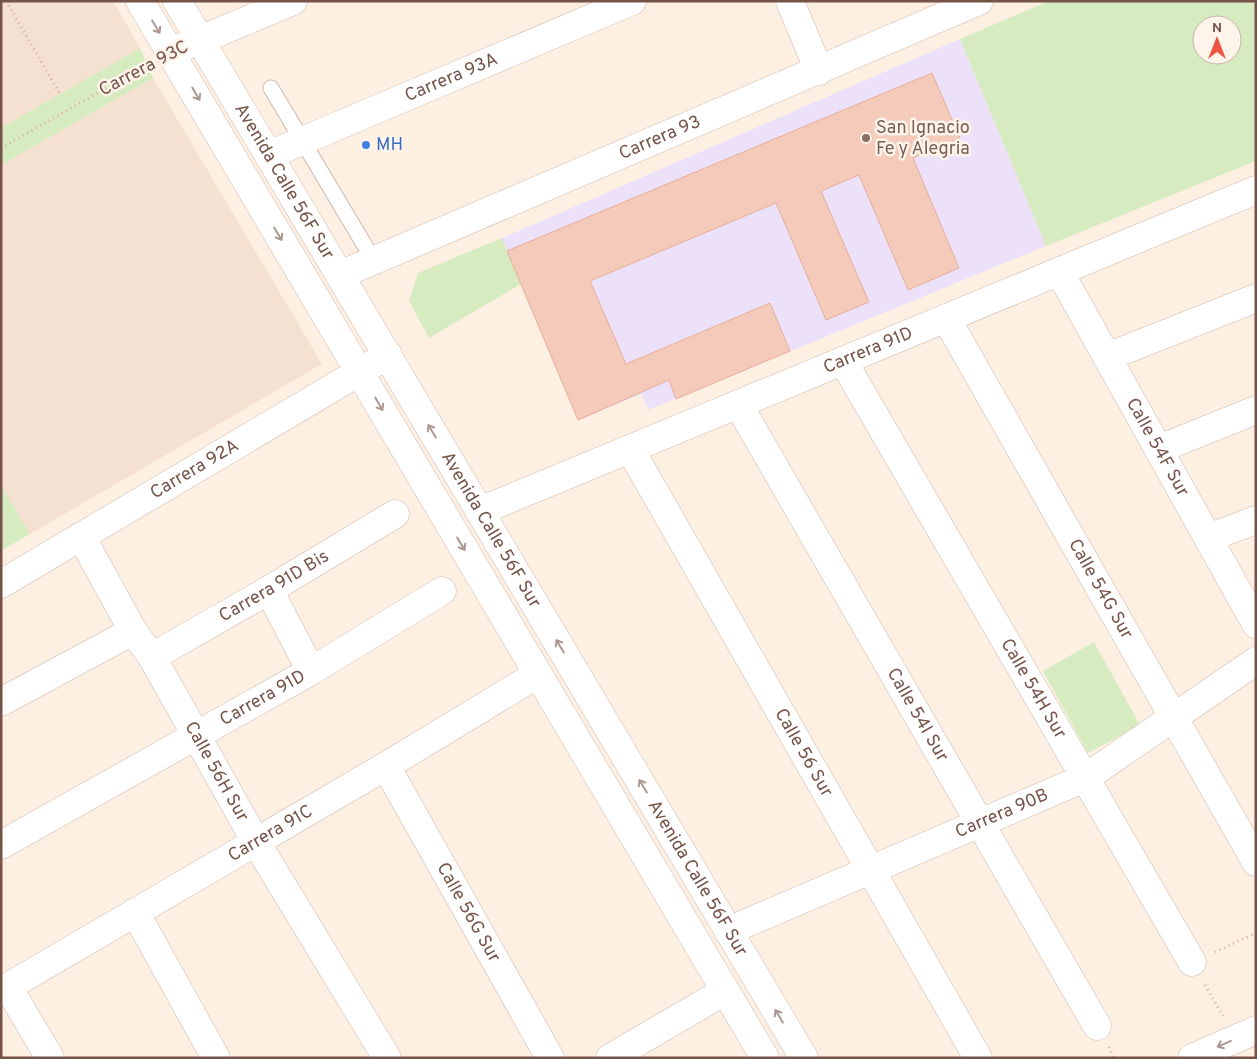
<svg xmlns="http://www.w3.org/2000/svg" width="1257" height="1059" font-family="Overpass,sans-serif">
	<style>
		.residential { fill: #f5e1d1 }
		.education { fill: #ede0f9 }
		.green { fill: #d7ebc1; fill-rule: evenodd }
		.building { fill: #f4caba; stroke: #e7ae99 }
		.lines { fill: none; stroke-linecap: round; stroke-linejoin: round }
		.lane-casing { stroke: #d1b8ac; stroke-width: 17 }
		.street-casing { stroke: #d1b8ac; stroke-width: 29 }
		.secondary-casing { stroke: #d7b9ab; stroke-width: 29 }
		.path { stroke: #d9ad9d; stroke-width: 3; stroke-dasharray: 1 4; stroke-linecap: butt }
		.lane { stroke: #fff; stroke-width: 15 }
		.street { stroke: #fff; stroke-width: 28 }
		.secondary { stroke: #fff; stroke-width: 28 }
		.oneway { stroke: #ad9891 }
		.education-dot { fill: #8d6e63; stroke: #fff4ea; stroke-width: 2 }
		.shop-dot { fill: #3f7fe0; stroke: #fff4ea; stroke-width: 2 }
		.labels { text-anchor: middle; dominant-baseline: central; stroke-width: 5; stroke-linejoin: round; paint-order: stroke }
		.street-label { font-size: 18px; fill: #765348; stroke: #fff4ea }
		.education-label { font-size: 18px; fill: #785e54; stroke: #fff4ea; text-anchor: start }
		.shop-label { font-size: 18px; fill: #366cbe; stroke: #fff4ea; text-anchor: start }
	</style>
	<rect width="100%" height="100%" fill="#fdf0e3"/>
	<path class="residential" d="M1,1H113L140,48L1,128Z
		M153,78L322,364L30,534L1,485V165Z"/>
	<path class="education" d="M960,39L1046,246L648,410L641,394L578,420L502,238Z"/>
	<path class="green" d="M1049,1H1256V161L1046,246L960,39ZM1202,25H1232V55H1202Z
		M140,48L153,78L1,165V128Z
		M502,238L521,284L429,338L409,301L418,273Z
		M1,485L30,534L1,551Z
		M1094,642L1140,725L1088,753L1043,671Z"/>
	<path class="building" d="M932,73L960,138L913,158L959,268L908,290L859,175L821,191L869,302L826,320L776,203L590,281L626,364L770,303L790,351L676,399L669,380L578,420L507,251Z"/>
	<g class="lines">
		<g class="lane-casing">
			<path id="lane" d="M271,88L374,261"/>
		</g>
		<g class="street-casing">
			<g id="street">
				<path d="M790,1L819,71"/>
				<path d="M171,52L293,1"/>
				<path id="s1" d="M269,155L632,1"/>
				<path id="s2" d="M1059,271L1256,624"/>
				<path id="s3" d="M340,275L979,1"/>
				<path id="s4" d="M946,318L1256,862"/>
				<path d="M1107,357L1256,298"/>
				<path id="s5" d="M843,361L1192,962"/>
				<path id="s6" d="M738,404L1097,1026"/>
				<path id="s7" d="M630,449L978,1058"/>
				<path d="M1159,449L1256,410"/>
				<path id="s8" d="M480,511L1256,190"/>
				<path id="s9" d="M81,536L133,631L152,657L256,842L387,1058"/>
				<path d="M1208,538L1256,520"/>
				<path id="s10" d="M1,584L388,355"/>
				<path d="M269,590L311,671"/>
				<path id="s11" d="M152,657L269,590L395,514"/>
				<path d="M1,702L133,631"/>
				<path id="s12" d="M386,766L550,1058"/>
				<path id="s13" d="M1,845L311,671L442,591"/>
				<path d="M135,912L216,1058"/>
				<path id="s14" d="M728,931L1085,778L1256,661"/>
				<path d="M8,987L50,1058"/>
				<path id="s15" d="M1,991L386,766L538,674"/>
				<path d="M610,1058L725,991"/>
			</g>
		</g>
		<g class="secondary-casing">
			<g id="secondary">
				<path d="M140,1L765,1058"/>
				<path id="s16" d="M177,1L804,1058"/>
				<path d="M1192,1058L1256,1030"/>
			</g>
		</g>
		<path class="path" d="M6,1L60,94
			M1,148L149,64
			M1215,952L1256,933
			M1205,985L1223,1016
			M1109,1047L1114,1058"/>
		<use href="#lane" class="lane"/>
		<use href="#street" class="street"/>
		<use href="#secondary" class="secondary"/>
	</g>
	<defs><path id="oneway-shaft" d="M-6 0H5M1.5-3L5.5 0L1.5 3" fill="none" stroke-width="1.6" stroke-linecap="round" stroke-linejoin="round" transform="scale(1.25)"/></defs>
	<g class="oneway">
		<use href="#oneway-shaft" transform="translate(156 27) rotate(59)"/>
		<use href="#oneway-shaft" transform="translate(196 94) rotate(60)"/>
		<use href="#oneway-shaft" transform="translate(278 234) rotate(59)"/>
		<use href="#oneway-shaft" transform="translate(379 404) rotate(60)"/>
		<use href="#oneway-shaft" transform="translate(432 431) rotate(-121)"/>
		<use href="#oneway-shaft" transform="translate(461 544) rotate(59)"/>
		<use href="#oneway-shaft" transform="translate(560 646) rotate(-121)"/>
		<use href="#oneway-shaft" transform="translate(643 786) rotate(-121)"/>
		<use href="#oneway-shaft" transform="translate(779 1016) rotate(-121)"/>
		<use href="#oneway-shaft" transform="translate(1224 1044) rotate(156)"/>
	</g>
	<circle class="education-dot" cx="866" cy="138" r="5"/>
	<circle class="shop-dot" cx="366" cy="145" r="5"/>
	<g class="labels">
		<g class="street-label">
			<text transform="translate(144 69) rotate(-28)">Carrera 93C</text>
			<text stroke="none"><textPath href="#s1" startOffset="198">Carrera 93A</textPath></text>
			<text stroke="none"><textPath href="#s3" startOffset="348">Carrera 93</textPath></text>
			<text stroke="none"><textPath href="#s16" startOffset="210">Avenida Calle 56F Sur</textPath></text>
			<text stroke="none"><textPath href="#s8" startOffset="420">Carrera 91D</textPath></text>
			<text stroke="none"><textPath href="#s2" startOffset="202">Calle 54F Sur</textPath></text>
			<text stroke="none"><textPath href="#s10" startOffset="225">Carrera 92A</textPath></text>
			<text stroke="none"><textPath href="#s16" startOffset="615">Avenida Calle 56F Sur</textPath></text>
			<text stroke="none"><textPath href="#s11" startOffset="141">Carrera 91D Bis</textPath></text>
			<text stroke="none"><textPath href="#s4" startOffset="312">Calle 54G Sur</textPath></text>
			<text stroke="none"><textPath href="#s5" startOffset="379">Calle 54H Sur</textPath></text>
			<text stroke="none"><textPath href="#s13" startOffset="300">Carrera 91D</textPath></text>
			<text stroke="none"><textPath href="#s6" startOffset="359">Calle 54I Sur</textPath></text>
			<text stroke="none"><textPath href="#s7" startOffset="350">Calle 56 Sur</textPath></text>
			<text stroke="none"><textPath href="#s9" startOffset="272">Calle 56H Sur</textPath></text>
			<text stroke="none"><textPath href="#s14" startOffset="298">Carrera 90B</textPath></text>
			<text stroke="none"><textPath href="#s15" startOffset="312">Carrera 91C</textPath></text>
			<text stroke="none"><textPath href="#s16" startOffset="1020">Avenida Calle 56F Sur</textPath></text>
			<text stroke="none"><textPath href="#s12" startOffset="168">Calle 56G Sur</textPath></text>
		</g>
		<g class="education-label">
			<text x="876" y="128">San Ignacio<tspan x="876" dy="21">Fe y Alegria</tspan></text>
		</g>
		<g class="shop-label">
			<text x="376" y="145">MH</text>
		</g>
	</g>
	<rect width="1257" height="1059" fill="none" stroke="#765348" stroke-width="5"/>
	<g transform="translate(1217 40)"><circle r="24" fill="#fff4ea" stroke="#c8b4a9"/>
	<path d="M0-4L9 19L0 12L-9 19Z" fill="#ec5543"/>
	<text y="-8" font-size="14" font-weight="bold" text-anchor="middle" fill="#765348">N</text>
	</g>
</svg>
